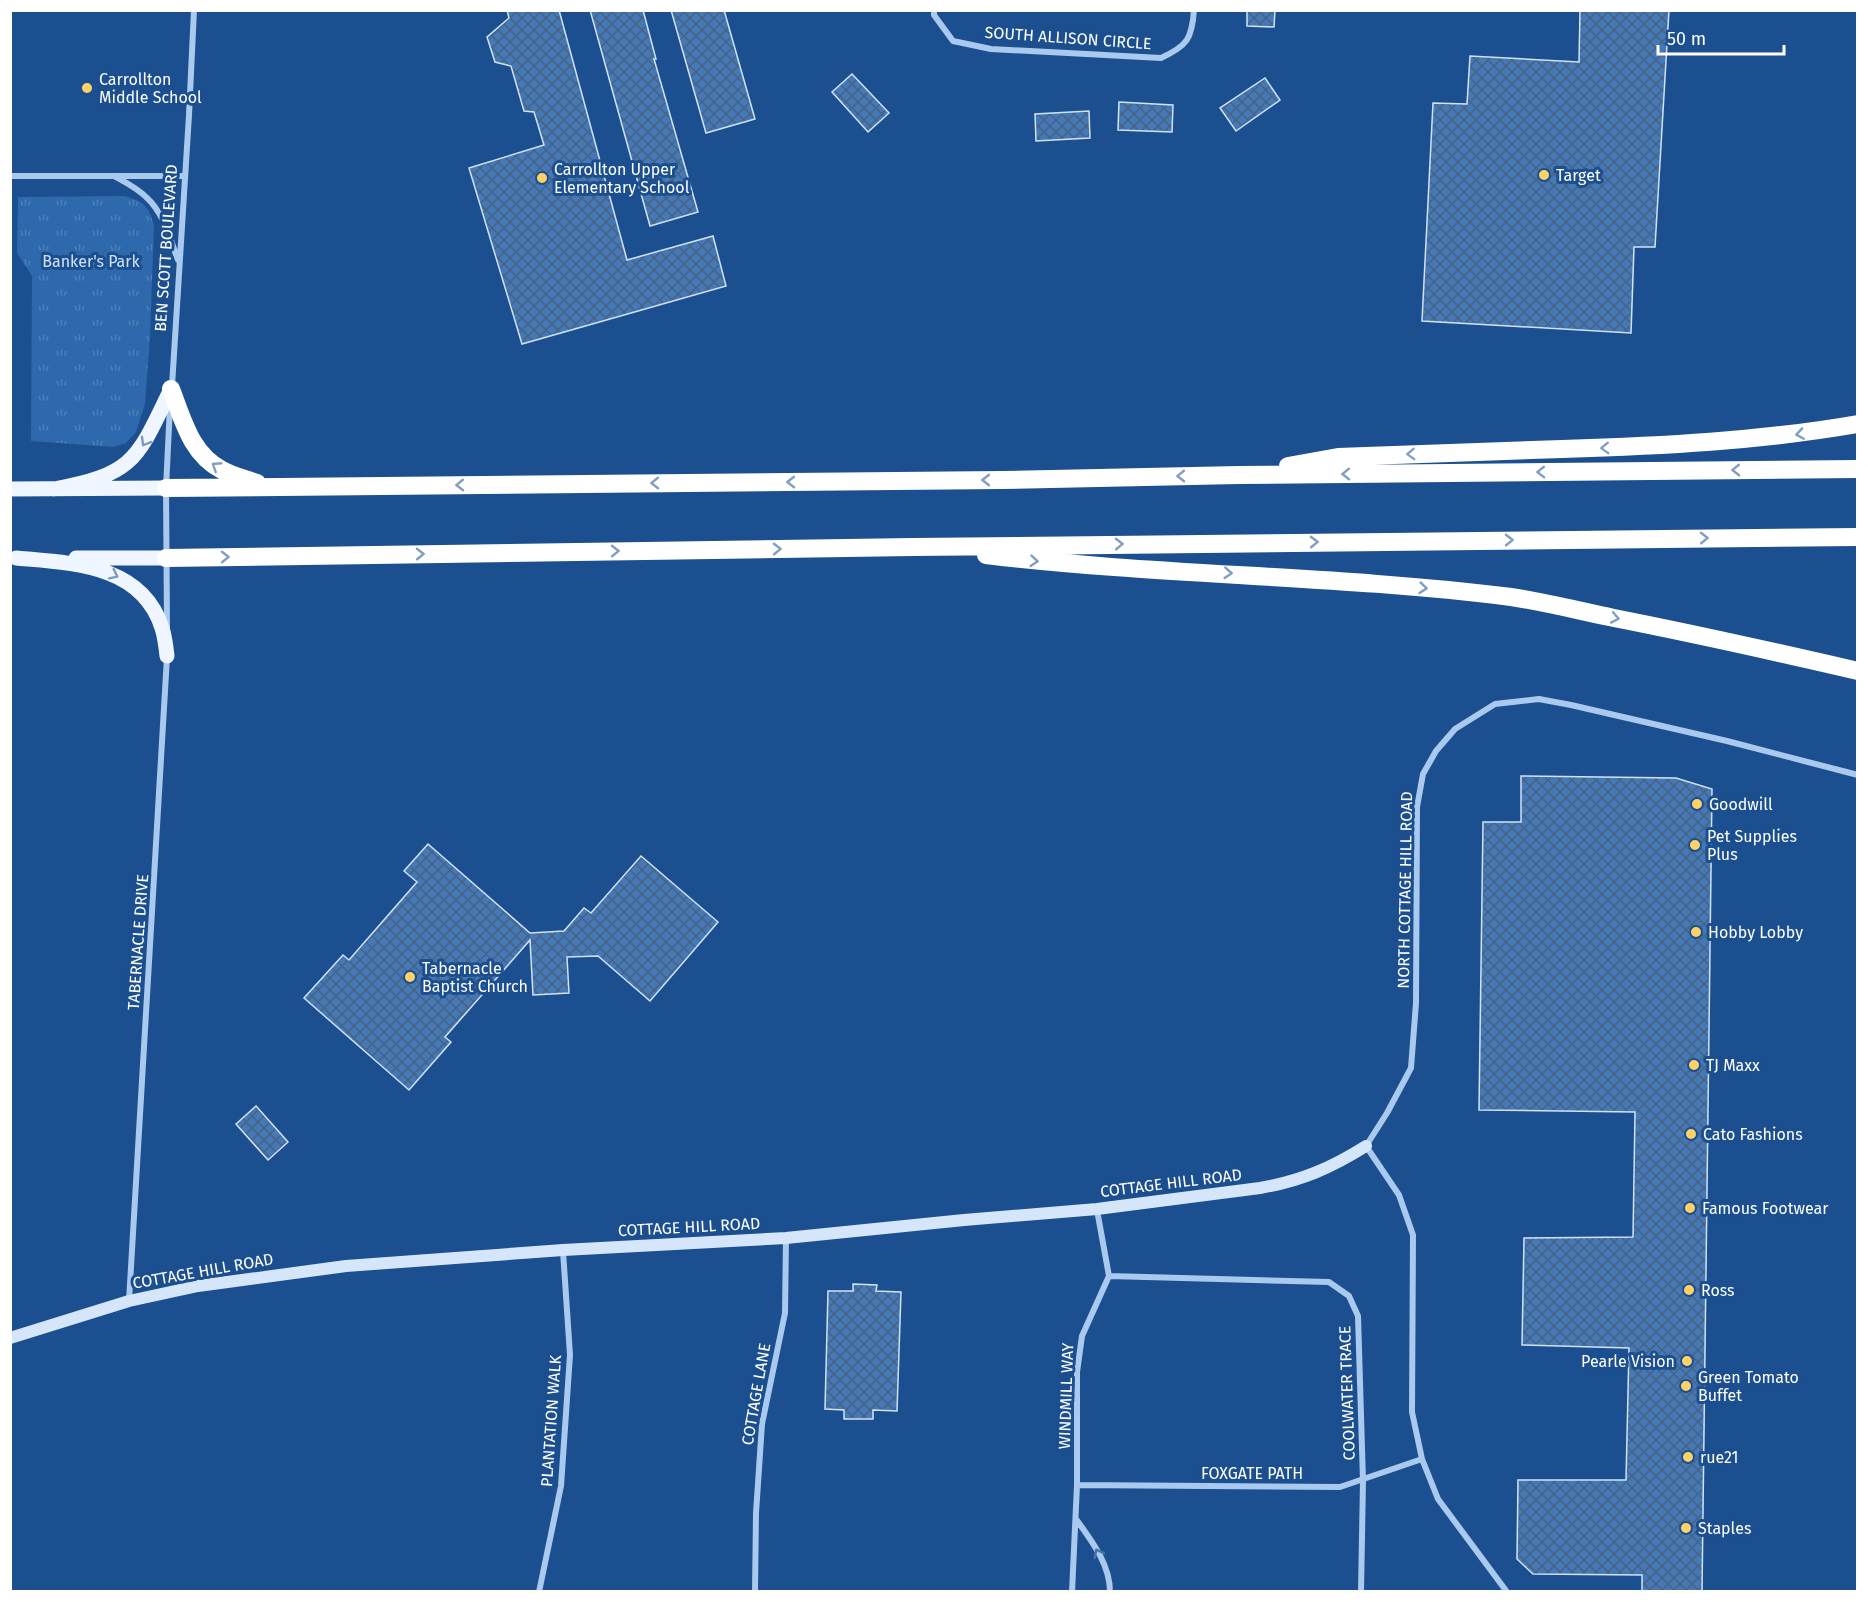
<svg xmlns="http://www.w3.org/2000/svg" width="1868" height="1602" font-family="'Fira Sans',sans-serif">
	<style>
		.park { fill: url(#park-tufts) }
		.building { fill: url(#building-cross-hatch); stroke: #cfe3fa; stroke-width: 1.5 }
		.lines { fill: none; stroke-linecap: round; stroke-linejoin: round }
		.street { stroke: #a9c9ee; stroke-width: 6 }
		.secondary { stroke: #d6e6fa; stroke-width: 12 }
		.primary { stroke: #f0f6ff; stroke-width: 15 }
		.highway { stroke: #fff; stroke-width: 18 }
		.oneway { stroke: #829ec1 }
		.oneway2 { stroke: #7b9ac1 }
		.oneway3 { stroke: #4674ac }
		.poi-dot { fill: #ffd166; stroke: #1b4f8f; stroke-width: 2 }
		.labels { text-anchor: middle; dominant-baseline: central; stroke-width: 6; stroke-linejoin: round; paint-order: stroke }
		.street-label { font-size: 16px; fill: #fff; stroke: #1b4f8f }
		.poi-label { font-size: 16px; fill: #fff; stroke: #1b4f8f; text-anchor: start }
		.park-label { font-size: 16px; fill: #cfe3fa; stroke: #1b4f8f }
	</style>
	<defs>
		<pattern id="park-tufts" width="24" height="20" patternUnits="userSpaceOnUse" patternTransform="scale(1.5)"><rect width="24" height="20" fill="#2e69ad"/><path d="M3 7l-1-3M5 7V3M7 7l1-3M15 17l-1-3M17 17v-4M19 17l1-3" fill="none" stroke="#4d80b9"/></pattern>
		<pattern id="building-cross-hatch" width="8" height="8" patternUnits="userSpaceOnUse" patternTransform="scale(1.5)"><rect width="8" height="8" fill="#4478b7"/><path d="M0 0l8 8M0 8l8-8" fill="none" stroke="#486282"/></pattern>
	</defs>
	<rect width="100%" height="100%" fill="#1b4f8f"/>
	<path class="park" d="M124,196C144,202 148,205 154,225L150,337L145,404L136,432L126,443L114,447L31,441L32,276L17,253L18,197Z"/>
	<path class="building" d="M507,10H559L627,260L713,236L726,286L522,344L469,168L544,145L534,112L524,111L511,66L495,62L487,37L509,18Z
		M590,10H643L656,59H654L698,212L650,226Z
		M671,10H724L755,119L706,133Z
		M1247,10H1275L1274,27L1247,26Z
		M1580,10H1669L1655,247H1634L1631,333L1422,321L1433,103L1467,104L1470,56L1579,62Z
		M852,74L889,113L868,132L832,92Z
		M1265,78L1280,100L1236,131L1220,108Z
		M1119,102L1173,105L1172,132L1118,130Z
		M1089,111L1090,138L1036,141L1035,114Z
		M1521,776L1676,778L1712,789L1702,1592H1642V1575L1533,1574L1517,1559L1518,1480H1626L1629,1348L1522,1345L1524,1238L1633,1237L1635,1112L1479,1110L1483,822H1521Z
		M428,844L530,933L564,931L584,908L591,913L641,856L718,922L650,1001L598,956L567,957L569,993L533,995L530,940L445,1037L451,1042L409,1090L304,998L343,955L349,960L417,882L404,871Z
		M256,1106L288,1142L268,1160L236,1124Z
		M853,1284L877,1285L876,1291L901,1292L897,1411L873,1410V1419H844V1410L825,1409L828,1291H853Z"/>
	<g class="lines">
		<path class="street" d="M934,10V15L953,41L991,49L1161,58C1187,46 1192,39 1194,10
			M10,176H184
			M114,176C125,182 137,188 146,197C164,213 170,239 178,260
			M172,386L189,115L194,10
			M167,626L166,488L170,406
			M1109,1276L1329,1282L1349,1296L1358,1316L1363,1481L1361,1592
			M129,1301L167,657
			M1077,1485L1340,1487L1422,1459
			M1076,1519C1091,1540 1110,1564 1110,1592
			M539,1592L561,1486L570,1355L563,1251
			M755,1592L756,1513L762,1424L785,1313L786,1238
			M1072,1592L1077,1485V1372L1082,1336L1109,1276L1097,1210
			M1507,1592L1438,1499L1422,1459L1412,1412L1413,1235L1399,1195L1366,1146L1387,1113L1411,1068L1416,1003L1417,807L1423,774L1436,751L1455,729L1495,704L1539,699L1571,705L1727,741L1858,775"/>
		<path class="secondary" d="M10,1338L129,1301L198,1286L346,1266L563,1250L786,1238L964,1220L1097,1209L1260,1188C1301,1181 1331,1168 1366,1146"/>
		<path class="primary" d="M10,489L166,488
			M54,489C135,474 137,459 171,389
			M16,558C72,563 142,564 162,628C165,637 166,647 167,656
			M76,558H166"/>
		<path class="highway" d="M171,389C183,420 191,454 222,470C232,476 246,479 257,483
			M1288,466L1338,457C1413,454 1487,452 1562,449C1661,446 1760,441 1858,424
			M166,488L1002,480L1239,475L1858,469
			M986,555C1161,576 1337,575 1511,597C1545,602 1580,611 1614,618C1695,634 1776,652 1858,671
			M166,558L913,547L1858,537"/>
	</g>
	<defs><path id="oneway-chevron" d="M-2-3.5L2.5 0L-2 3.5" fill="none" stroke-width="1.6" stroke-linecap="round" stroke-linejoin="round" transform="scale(1.5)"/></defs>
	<g class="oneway">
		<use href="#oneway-chevron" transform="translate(1800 434) rotate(171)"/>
		<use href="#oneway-chevron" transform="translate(1605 448) rotate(178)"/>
		<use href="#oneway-chevron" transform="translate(1411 454) rotate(178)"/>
		<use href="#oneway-chevron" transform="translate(216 466) rotate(-147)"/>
		<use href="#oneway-chevron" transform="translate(1736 470) rotate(179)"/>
		<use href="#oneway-chevron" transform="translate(1541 472) rotate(179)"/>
		<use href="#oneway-chevron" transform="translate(1346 474) rotate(179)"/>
		<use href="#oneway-chevron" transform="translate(1181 476) rotate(179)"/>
		<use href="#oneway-chevron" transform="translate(986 480) rotate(180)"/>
		<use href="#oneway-chevron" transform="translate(791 482) rotate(180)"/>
		<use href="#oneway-chevron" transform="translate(655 483) rotate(179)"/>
		<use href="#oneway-chevron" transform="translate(460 485) rotate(179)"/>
		<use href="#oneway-chevron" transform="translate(1704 538) rotate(-1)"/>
		<use href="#oneway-chevron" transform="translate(1509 540) rotate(-1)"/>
		<use href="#oneway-chevron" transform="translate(1314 542) rotate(-1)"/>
		<use href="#oneway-chevron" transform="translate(1119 544) rotate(-1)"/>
		<use href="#oneway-chevron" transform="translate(777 549) rotate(-1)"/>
		<use href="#oneway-chevron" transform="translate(615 551) rotate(-1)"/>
		<use href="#oneway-chevron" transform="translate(420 554) rotate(-1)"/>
		<use href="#oneway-chevron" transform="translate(225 557) rotate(-1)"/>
		<use href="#oneway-chevron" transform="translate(1034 561) rotate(5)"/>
		<use href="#oneway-chevron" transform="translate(1228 573) rotate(4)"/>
		<use href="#oneway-chevron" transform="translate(1423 588) rotate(6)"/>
		<use href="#oneway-chevron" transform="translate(1615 618) rotate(11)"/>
	</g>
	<g class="oneway2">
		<use href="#oneway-chevron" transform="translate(145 442) rotate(120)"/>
		<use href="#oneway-chevron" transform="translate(114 575) rotate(26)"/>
	</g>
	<use class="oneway3" href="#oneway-chevron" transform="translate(1098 1553) rotate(-118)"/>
	<g class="poi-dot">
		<circle cx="87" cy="88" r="6"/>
		<circle cx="1544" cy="175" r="6"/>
		<circle cx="542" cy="178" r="6"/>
		<circle cx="1697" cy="804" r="6"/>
		<circle cx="1695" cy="845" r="6"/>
		<circle cx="1696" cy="932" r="6"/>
		<circle cx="410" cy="977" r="6"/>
		<circle cx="1694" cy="1065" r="6"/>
		<circle cx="1691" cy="1134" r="6"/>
		<circle cx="1690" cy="1208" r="6"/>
		<circle cx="1689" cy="1290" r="6"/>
		<circle cx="1687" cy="1361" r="6"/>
		<circle cx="1686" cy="1386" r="6"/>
		<circle cx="1688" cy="1457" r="6"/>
		<circle cx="1686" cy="1528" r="6"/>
	</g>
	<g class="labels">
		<g class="street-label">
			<text transform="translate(1068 38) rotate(4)">SOUTH ALLISON CIRCLE</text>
			<text transform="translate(166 248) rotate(-86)">BEN SCOTT BOULEVARD</text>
			<text transform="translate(1405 890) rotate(-89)">NORTH COTTAGE HILL ROAD</text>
			<text transform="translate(138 942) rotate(-86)">TABERNACLE DRIVE</text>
			<text transform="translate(1171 1183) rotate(-7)">COTTAGE HILL ROAD</text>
			<text transform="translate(689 1227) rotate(-3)">COTTAGE HILL ROAD</text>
			<text transform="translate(203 1271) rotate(-10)">COTTAGE HILL ROAD</text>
			<text transform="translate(1347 1393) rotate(-92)">COOLWATER TRACE</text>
			<text transform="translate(756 1394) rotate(-80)">COTTAGE LANE</text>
			<text transform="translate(1066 1396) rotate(-88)">WINDMILL WAY</text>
			<text transform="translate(551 1421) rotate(-86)">PLANTATION WALK</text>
			<text x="1252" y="1473">FOXGATE PATH</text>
		</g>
		<g class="poi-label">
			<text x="99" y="79">Carrollton<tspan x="99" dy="18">Middle School</tspan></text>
			<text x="554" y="169">Carrollton Upper<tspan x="554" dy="18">Elementary School</tspan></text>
			<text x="1556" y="175">Target</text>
			<text x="1709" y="804">Goodwill</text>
			<text x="1707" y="836">Pet Supplies<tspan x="1707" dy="18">Plus</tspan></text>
			<text x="1708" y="932">Hobby Lobby</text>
			<text x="422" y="968">Tabernacle<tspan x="422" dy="18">Baptist Church</tspan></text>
			<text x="1706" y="1065">TJ Maxx</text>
			<text x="1703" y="1134">Cato Fashions</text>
			<text x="1702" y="1208">Famous Footwear</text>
			<text x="1701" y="1290">Ross</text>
			<text x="1675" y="1361" text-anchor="end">Pearle Vision</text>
			<text x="1698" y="1377">Green Tomato<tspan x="1698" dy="18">Buffet</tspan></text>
			<text x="1700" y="1457">rue21</text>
			<text x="1698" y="1528">Staples</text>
		</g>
		<g class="park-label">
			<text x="91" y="261">Banker's Park</text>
		</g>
	</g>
	<rect width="1868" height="1602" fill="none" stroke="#ffffff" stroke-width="24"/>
	<path d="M1658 45v9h126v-9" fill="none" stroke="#ffffff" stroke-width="3"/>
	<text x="1667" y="45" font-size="18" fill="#ffffff" stroke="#1b4f8f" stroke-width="4.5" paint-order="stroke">50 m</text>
</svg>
